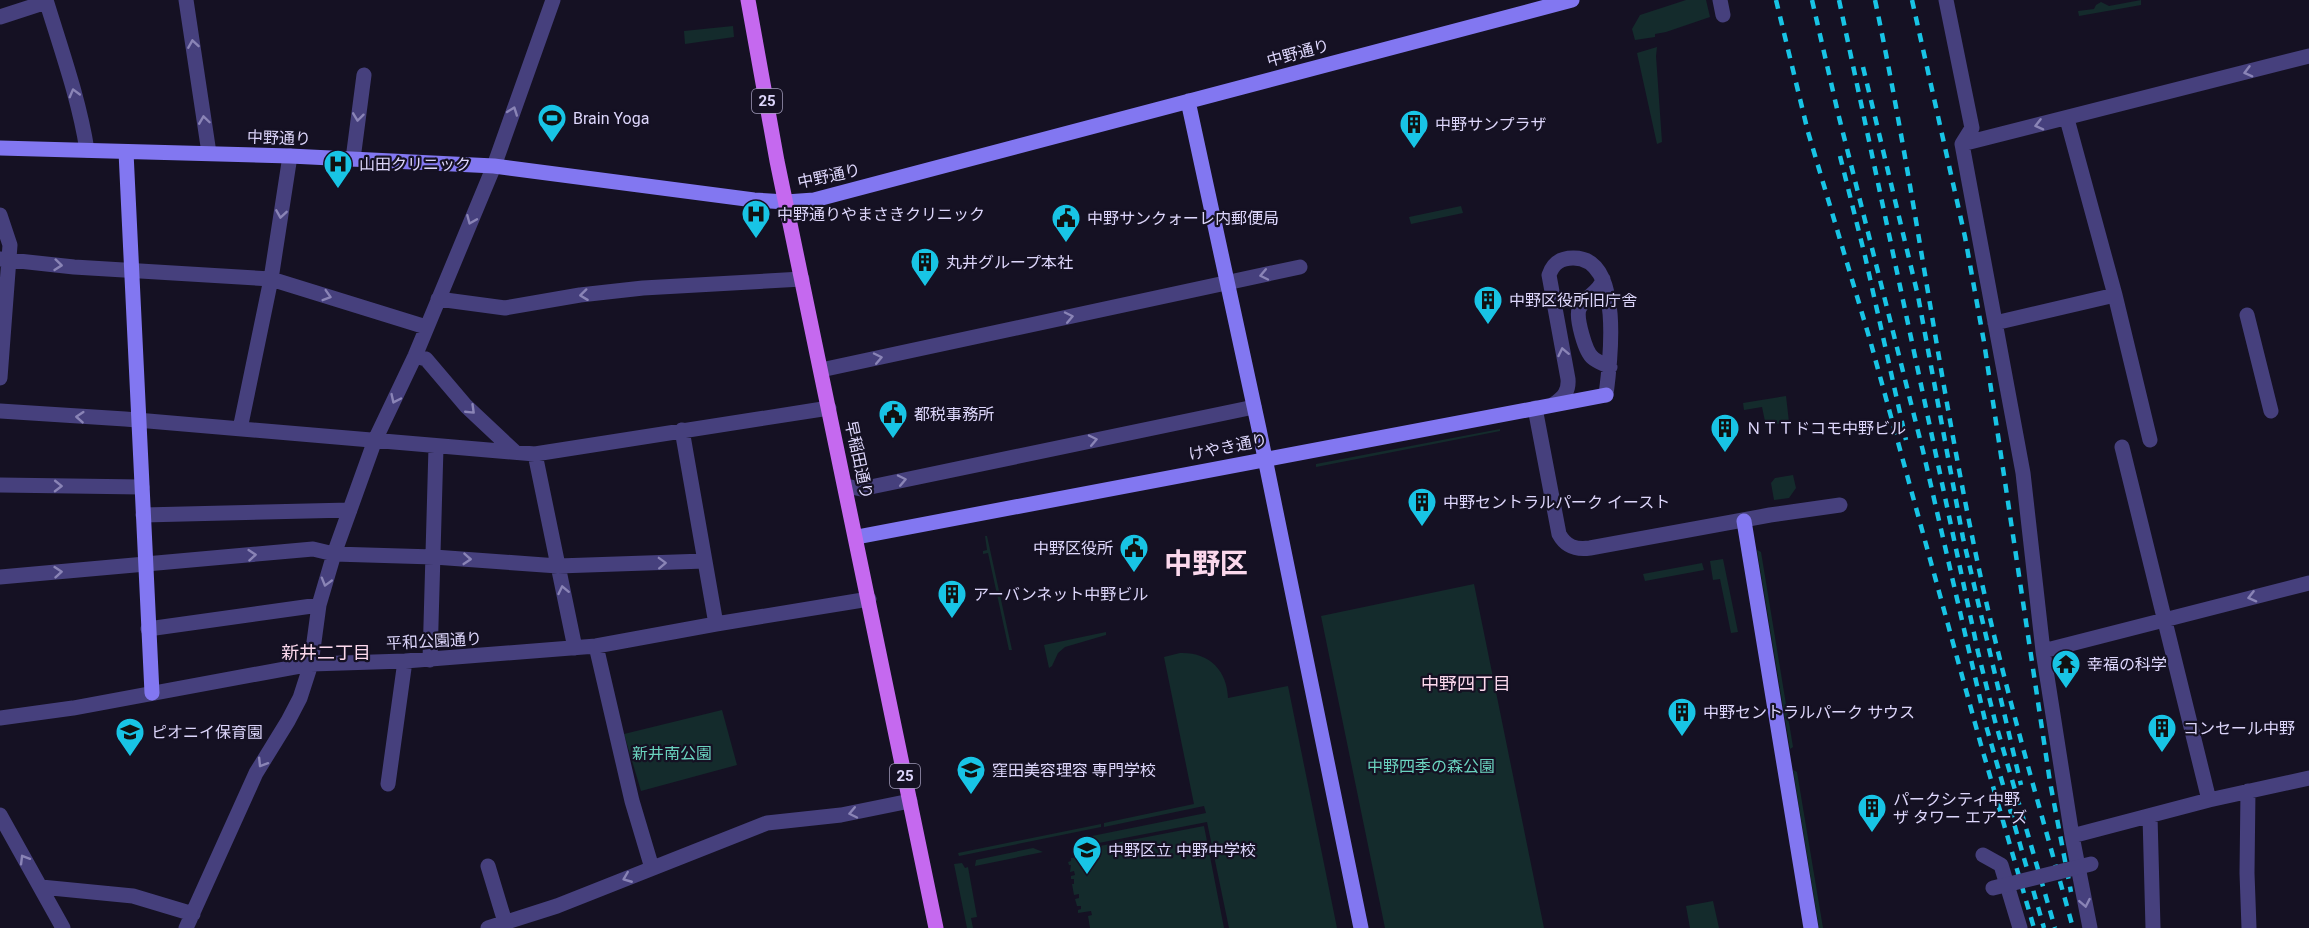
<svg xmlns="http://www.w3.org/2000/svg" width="2309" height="928" font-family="Roboto,'Noto Sans JP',sans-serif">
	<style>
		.green { fill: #142b2c }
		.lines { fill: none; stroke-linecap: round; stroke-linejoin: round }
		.street { stroke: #46407d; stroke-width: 15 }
		.secondary { stroke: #8277f1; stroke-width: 15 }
		.primary { stroke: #c569ef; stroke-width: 15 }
		.rail { stroke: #18c4e5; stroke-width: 4.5; stroke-dasharray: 9 8; stroke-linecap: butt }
		.street-bridge { stroke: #46407d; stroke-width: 15 }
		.oneway { stroke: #8a84b6 }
		.labels { text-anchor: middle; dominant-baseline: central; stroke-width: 4.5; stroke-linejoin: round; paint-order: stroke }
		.shield { fill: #151123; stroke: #a19bba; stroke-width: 1.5 }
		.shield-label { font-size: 15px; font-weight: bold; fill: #ddd6fb }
		.street-label { font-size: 16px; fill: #ddd6fb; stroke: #151123 }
		.poi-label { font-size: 16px; fill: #ddd6fb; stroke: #151123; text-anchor: start }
		.park-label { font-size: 16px; fill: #6ad3bf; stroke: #151123 }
		.neighbourhood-label { font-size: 18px; fill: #fbd8ec; stroke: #151123 }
		.town-label { font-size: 28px; font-weight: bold; fill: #fbd8ec; stroke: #151123 }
	</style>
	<rect width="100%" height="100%" fill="#151123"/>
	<path class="green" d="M1686,0H1706L1710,17L1666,32L1655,34V37L1635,40L1632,29L1640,15Z
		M2141,0V5L2079,16L2078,11L2094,9L2096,5L2101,2L2109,6Z
		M733,26L734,37L685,44L684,31Z
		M1657,47L1656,56L1662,142L1657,144L1637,53Z
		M1461,206L1463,213L1411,224L1409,217Z
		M1786,396L1789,422L1766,426L1762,407L1744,410L1743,403Z
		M1500,429V431L1316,467V464Z
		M1793,475L1796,488L1789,498L1774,500L1771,483L1775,478Z
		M985,536H987L1012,650H1009L988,553L983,554V551L987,550Z
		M1757,550L1761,552L1793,747L1790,749Z
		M1723,559L1738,632L1731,633L1720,579L1713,580L1710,561Z
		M1702,563L1704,570L1645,581L1643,574Z
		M1474,584L1544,928H1385L1321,616Z
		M1106,632V635L1065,647L1058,653L1052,666L1049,668L1044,645Z
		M1180,653C1209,652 1227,670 1228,698L1288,686L1337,928H1229L1207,822L1078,847L1082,838L1206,813L1204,806L1104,827V823L1194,804L1164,657Z
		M722,710L737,765L641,791L624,734Z
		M1793,770L1797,772L1823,928H1819Z
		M1101,824V827L959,856L958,853Z
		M1204,826L1224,928H1090L1088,916L1092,915L1091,911L1078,913V910L1081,909V906H1077L1075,899L1079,898V894L1074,895L1072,884H1074V879H1071V876L1075,875L1074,871L1070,872L1071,865H1069L1068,862L1071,861V858L1080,857L1079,850Z
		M1033,848L1043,852L975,866L976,860Z
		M962,863L965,868L968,867L977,917L971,918L973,928H967L954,864Z
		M1713,901L1719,928H1690L1686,906Z"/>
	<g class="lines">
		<path class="street" d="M46,0C61,49 79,99 87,150
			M186,0L209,153
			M1720,0L1723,15
			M1946,0L1972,128L1962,144L2023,473L2043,651L2072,836L2090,928
			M0,17L46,2
			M2067,119L2115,295L2150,440
			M1962,144L2309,56
			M353,159L364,75
			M0,215L10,245L0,378
			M0,259L74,267L271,279L426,327
			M1603,279C1600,293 1584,296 1579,309C1576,318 1585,352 1593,358C1597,362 1605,364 1610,367
			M438,299L505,308L580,295L643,288L802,279
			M2247,315L2271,411
			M1995,323L2115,295
			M415,356L426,359L466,406L515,452
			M821,370L1300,267
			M1554,404C1564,397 1569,391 1568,379L1549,275C1553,263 1561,258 1573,258C1624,257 1610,364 1606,395
			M1535,408L1559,534C1566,547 1576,550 1590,548L1770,515L1840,505
			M0,411L125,419L535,454L829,408
			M240,429L271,279L290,156
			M682,430L716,624
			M2122,447L2209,800
			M535,454L575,648
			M0,485L142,487
			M846,486L861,489L1254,407
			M143,515L350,510
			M0,577L313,549L334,554L434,557L558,566L705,561
			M148,629L319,605
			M596,646L632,801L652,868
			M2043,651L2309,583
			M430,660L436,447
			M0,718L73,708L311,664L405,661L596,646L716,624L869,599
			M388,784L405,661
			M2248,791L2247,873L2249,928
			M0,815L63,928
			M2150,816L2153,928
			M2072,836L2209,800L2309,778
			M1983,855L2001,865L2020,928
			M488,866L505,922
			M41,887L133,896L193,914
			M186,928L256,773L288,721L300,698L311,664L319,605L334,554L375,440L415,356L494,166L553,0
			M488,928L557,906L767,823L841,815L910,801"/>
		<path class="secondary" d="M1188,101L1259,429L1361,928
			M0,148L290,156L494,166L754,200L786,202L814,200L1572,0
			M126,152L152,693
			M1744,521L1811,928
			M857,537L1606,395"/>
		<path class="primary" d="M748,0L777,161L936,928"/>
		<path class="rail" d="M1776,0L1808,132L1870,340L1981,745L2034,928
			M1812,0L1838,113L1923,451L1987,729L2044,928
			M1839,0L1978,652L1995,721L2055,928
			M1875,0C1917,199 1941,402 1986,601C2011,711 2043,819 2073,928
			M1912,0L1965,237L1984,342L2050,782L2071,892
			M1863,67L1918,296L1963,538L2021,785
			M1840,156L1865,256L1906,440"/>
		<path class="street-bridge" d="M1993,888L2091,864"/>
	</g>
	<defs><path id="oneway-chevron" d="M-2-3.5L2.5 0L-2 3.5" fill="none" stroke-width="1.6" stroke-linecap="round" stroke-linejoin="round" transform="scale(1.5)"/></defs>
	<g class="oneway">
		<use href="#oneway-chevron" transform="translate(193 44) rotate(-99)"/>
		<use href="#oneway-chevron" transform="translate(2248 72) rotate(165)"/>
		<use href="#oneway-chevron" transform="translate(74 93) rotate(-105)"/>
		<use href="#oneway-chevron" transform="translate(513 111) rotate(-70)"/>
		<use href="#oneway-chevron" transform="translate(358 117) rotate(97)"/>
		<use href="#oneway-chevron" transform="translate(204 120) rotate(-98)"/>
		<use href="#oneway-chevron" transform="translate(2039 125) rotate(166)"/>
		<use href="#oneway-chevron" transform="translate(281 214) rotate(99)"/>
		<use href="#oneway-chevron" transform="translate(471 220) rotate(113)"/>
		<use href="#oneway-chevron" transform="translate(58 265) rotate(6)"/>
		<use href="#oneway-chevron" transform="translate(1264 275) rotate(168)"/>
		<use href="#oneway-chevron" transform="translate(584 295) rotate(173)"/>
		<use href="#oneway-chevron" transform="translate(327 296) rotate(17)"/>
		<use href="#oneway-chevron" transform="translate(1069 317) rotate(-12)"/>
		<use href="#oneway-chevron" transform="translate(1563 352) rotate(-102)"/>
		<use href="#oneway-chevron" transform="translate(878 358) rotate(-12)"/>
		<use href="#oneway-chevron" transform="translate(395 399) rotate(115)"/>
		<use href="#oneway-chevron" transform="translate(471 410) rotate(44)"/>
		<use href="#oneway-chevron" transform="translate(80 417) rotate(-176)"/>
		<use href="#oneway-chevron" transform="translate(1093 440) rotate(-12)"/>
		<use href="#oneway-chevron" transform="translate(902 480) rotate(-12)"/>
		<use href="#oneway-chevron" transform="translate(58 486) rotate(1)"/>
		<use href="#oneway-chevron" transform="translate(252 555) rotate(-5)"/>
		<use href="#oneway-chevron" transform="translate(467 559) rotate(4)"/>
		<use href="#oneway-chevron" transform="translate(662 563) rotate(-2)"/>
		<use href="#oneway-chevron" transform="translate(58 572) rotate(-5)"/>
		<use href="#oneway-chevron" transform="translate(326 582) rotate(106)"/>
		<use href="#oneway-chevron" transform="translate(563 590) rotate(-102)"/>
		<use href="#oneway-chevron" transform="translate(2252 597) rotate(166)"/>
		<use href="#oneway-chevron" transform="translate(262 763) rotate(122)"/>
		<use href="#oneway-chevron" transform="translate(853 813) rotate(168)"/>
		<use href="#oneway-chevron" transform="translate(24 859) rotate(-121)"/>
		<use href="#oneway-chevron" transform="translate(627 878) rotate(158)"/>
		<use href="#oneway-chevron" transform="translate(2085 903) rotate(79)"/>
	</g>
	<defs>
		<g id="stadium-pin" transform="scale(1.5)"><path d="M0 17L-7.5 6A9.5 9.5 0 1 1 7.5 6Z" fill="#18c4e5" stroke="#151123"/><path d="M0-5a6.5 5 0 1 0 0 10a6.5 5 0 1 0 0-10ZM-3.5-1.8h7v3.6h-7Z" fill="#111"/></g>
		<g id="building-pin" transform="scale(1.5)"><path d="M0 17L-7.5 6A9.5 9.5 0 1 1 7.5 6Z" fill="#18c4e5" stroke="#151123"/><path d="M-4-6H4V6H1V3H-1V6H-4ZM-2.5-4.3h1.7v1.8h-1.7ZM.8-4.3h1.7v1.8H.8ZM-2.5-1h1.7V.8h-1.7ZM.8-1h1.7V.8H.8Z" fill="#111"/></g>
		<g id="hospital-pin" transform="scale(1.5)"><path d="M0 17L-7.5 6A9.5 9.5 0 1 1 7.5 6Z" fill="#18c4e5" stroke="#151123"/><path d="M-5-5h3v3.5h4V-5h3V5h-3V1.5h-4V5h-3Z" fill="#111"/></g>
		<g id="civic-pin" transform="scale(1.5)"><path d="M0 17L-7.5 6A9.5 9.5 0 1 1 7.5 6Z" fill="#18c4e5" stroke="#151123"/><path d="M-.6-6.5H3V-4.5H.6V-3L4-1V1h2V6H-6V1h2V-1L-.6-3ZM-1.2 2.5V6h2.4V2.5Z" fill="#111"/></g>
		<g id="temple-pin" transform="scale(1.5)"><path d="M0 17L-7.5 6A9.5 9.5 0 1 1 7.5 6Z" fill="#18c4e5" stroke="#151123"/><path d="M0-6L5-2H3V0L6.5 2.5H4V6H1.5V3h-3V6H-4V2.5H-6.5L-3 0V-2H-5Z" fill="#111"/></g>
		<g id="school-pin" transform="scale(1.5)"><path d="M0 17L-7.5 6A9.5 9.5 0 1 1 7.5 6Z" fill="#18c4e5" stroke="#151123"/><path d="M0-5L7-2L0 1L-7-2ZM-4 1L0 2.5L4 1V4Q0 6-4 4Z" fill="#111"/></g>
	</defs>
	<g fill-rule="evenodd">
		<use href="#stadium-pin" x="552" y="118"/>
		<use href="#building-pin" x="1414" y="124"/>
		<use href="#hospital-pin" x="338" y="164"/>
		<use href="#hospital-pin" x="756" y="214"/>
		<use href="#civic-pin" x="1066" y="218"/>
		<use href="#building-pin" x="925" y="262"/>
		<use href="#building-pin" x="1488" y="300"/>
		<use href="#civic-pin" x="893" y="414"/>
		<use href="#building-pin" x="1725" y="428"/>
		<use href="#building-pin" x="1422" y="502"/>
		<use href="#civic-pin" x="1134" y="548"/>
		<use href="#building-pin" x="952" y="594"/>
		<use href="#temple-pin" x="2066" y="664"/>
		<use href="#building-pin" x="1682" y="712"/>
		<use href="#building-pin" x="2162" y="728"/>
		<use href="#school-pin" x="130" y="732"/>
		<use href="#school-pin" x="971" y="770"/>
		<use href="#building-pin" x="1872" y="808"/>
		<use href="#school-pin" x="1087" y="850"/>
	</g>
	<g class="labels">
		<g class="shield">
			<rect x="752" y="89" width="30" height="24" rx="4.5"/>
			<rect x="890" y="764" width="30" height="24" rx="4.5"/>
		</g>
		<g class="shield-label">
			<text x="767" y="101">25</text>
			<text x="905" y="776">25</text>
		</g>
		<g class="street-label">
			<text transform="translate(1298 53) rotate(-15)">中野通り</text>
			<text transform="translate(279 138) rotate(2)">中野通り</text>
			<text transform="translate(829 176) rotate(-12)">中野通り</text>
			<text transform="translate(1228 447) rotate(-11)">けやき通り</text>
			<text transform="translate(859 460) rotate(78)">早稲田通り</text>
			<text transform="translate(434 641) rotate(-3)">平和公園通り</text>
		</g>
		<g class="poi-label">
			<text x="573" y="118">Brain Yoga</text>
			<text x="1435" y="124">中野サンプラザ</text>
			<text x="359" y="164">山田クリニック</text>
			<text x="777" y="214">中野通りやまさきクリニック</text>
			<text x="1087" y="218">中野サンクォーレ内郵便局</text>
			<text x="946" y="262">丸井グループ本社</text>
			<text x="1509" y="300">中野区役所旧庁舎</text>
			<text x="914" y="414">都税事務所</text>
			<text x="1746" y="428">ＮＴＴドコモ中野ビル</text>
			<text x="1443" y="502">中野セントラルパーク イースト</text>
			<text x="1113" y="548" text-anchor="end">中野区役所</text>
			<text x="973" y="594">アーバンネット中野ビル</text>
			<text x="2087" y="664">幸福の科学</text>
			<text x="1703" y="712">中野セントラルパーク サウス</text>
			<text x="2183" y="728">コンセール中野</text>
			<text x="151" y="732">ピオニイ保育園</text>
			<text x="992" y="770">窪田美容理容 専門学校</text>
			<text x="1893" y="799">パークシティ中野<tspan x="1893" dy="18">ザ タワー エアーズ</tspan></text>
			<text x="1108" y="850">中野区立 中野中学校</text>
		</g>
		<g class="park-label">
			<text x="672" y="753">新井南公園</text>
			<text x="1431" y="766">中野四季の森公園</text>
		</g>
		<g class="neighbourhood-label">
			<text x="326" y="652">新井二丁目</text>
			<text x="1466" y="683">中野四丁目</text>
		</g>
		<g class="town-label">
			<text x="1206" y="563">中野区</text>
		</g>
	</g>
</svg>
